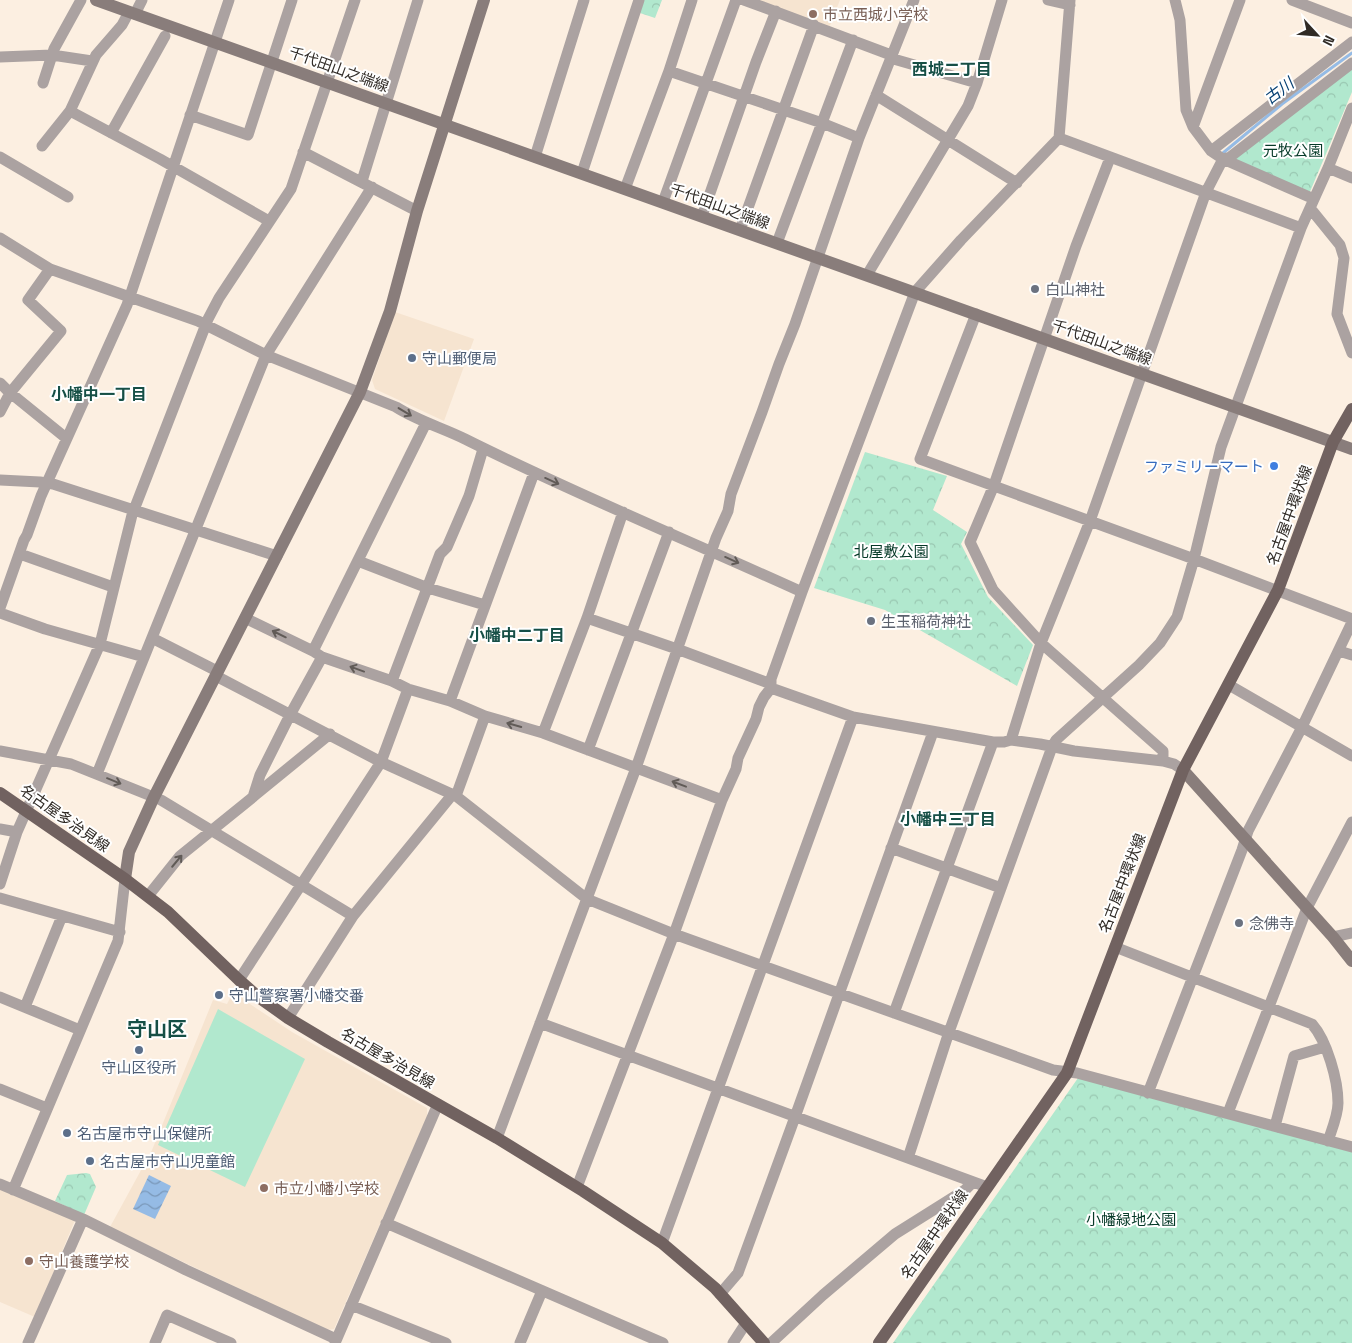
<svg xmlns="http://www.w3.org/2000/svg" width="1352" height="1343" font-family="'Space Grotesk','Noto Sans JP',sans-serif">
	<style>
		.built { fill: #f6e4d0 }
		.green { fill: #b1e8ce }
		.forest { fill: url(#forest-crowns) }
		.water { fill: url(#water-waves) }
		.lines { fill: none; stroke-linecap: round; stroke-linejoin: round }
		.stream { stroke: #95bbe5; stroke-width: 3 }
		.street { stroke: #aba2a1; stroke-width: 11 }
		.secondary { stroke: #897d7b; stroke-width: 12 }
		.primary { stroke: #716260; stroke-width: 12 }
		.oneway { stroke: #615b57 }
		.education-dot { fill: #8d6e63; stroke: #fff; stroke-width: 2 }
		.worship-dot { fill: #6b7280; stroke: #fff; stroke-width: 2 }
		.service-dot { fill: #5c6f8a; stroke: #fff; stroke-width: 2 }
		.shop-dot { fill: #3f7fe0; stroke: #fff; stroke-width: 2 }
		.labels { text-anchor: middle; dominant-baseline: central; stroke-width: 4; stroke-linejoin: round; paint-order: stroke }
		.education-label { font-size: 15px; fill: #785e54; stroke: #fff; text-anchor: start }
		.street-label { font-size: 15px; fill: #302b26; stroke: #fff }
		.park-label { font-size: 15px; fill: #063a28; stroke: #fff }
		.worship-label { font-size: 15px; fill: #5b616d; stroke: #fff; text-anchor: start }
		.service-label { font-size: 15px; fill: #4e5e75; stroke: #fff; text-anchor: start }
		.shop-label { font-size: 15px; fill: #366cbe; stroke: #fff; text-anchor: end }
		.neighbourhood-label { font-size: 16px; font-weight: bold; fill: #164f46; stroke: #fff }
		.water-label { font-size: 16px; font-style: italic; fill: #074174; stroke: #fff }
		.district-label { font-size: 20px; font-weight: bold; fill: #164f46; stroke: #fff }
	</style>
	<defs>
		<pattern id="forest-crowns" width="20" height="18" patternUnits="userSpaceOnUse" patternTransform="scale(1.25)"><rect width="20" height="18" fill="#b1e8ce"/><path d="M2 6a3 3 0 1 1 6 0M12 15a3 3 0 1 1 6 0" fill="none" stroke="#99c7b1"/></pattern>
		<pattern id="water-waves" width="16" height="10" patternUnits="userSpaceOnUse" patternTransform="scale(1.25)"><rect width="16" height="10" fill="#95bbe5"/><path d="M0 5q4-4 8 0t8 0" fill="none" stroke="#7a98b9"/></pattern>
	</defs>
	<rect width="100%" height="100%" fill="#fcefe1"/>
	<path class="built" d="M754,0H840L829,28Z
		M395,312L474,339L444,421L375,389L372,380Z
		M234,990L247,1002L292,1032L427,1108V1117L334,1329L326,1330L110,1227L152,1150L213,1000L227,1004Z
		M0,1187L75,1220L35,1317L0,1302Z"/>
	<path class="green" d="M218,1009L305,1059L245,1187L158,1145Z"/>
	<path class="forest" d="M644,0H662L655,18L640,13Z
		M1352,66V92L1309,194L1233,160Z
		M865,452L947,476L933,510L967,532L961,544L988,597L1033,645L1017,686L885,610L814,588Z
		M1078,1078L1352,1152V1343H893Z
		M86,1173L90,1174L96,1187L84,1215L55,1201L67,1175Z"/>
	<path class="water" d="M149,1175L171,1186L155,1219L133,1209Z"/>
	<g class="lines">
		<path class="stream" d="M1223,153L1282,104L1352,53"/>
		<path class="street" d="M744,0L891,55
			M1048,0L1070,5
			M1175,0L1180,20L1186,110L1193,127L1211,151L1223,159L1314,199
			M1292,0L1352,23
			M135,14L142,0
			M0,57L52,55L92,61
			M890,58L977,83
			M669,71L822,123L859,138
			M43,83L54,49L81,0
			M876,95L1017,183
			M70,111L160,159L269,221
			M190,115L248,135L292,0
			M1193,127L1240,0
			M111,133L165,36
			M1059,138L1301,228
			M42,146L70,111L96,55L122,25L129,12
			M1211,151L1352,42
			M303,152L417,211
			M0,157L68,197
			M535,157L584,0
			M1110,158L1076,246L994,485L970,542L993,590L1041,643L1163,751V761
			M1328,168L1352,178
			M582,173L639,0
			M362,181L418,0
			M625,189L669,71L692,0
			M663,202L736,0
			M1310,208L1340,245L1344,258L1337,314L1352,353
			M702,216L756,62L776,11
			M740,230L814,25
			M0,238L50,269L198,321L266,355L396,407C418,421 443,428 465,439C575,494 690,541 802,592
			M777,243L853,40
			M867,275L968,106L977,83L1002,0
			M976,314L920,459L1194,559L1352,619
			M0,383L8,391L66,438
			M0,412L10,393L61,331L28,300L50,269
			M0,480L40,482L53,484L277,556
			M20,554L113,587
			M358,561L428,588L485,605
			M0,608L24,540L27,535L41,496L127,305L229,0
			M0,613L45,629L144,657
			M245,618L313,651L322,657L392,681L408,689L450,701L485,716L543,733L722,800
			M587,618L677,649L771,684
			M152,638L217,671
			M313,651L426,423
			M1339,651L1352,655
			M216,676L381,762L456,796L587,899L674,934L1053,1070L1077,1073L1352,1147
			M392,681L440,554L447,547L469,496L483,449
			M1229,685L1352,756
			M771,688L853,717L993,742H1004L1011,740L1040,744L1074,751L1163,761L1174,764L1183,770
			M450,701L534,473
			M543,733L587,618L623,512
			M1011,740L1041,643L1090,521L1206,192L1223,159L1230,157L1352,63
			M588,750L669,532
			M0,751L71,764L161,800L353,916
			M97,774L266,355L372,187
			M254,796L330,734
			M456,796L485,716
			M0,829L17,832
			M891,848L1001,888
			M0,884L17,832L100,644L132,515L208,319L219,298L291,189L355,0
			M148,896L180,856L253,797L260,775L290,715L322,657
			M0,898L120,932
			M1333,937L1352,933
			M1115,947L1312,1024C1327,1041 1338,1080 1338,1103C1338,1115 1332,1129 1328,1141
			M239,980L381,762L408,689
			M0,997L80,1030
			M25,1007L62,916
			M894,1013L993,742
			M288,1018L353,916L452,795
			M540,1023L987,1187
			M0,1089L47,1108
			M1148,1093L1242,850L1248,831L1302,727L1352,622
			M1228,1113L1307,908L1352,822
			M1275,1126L1294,1056L1325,1047
			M497,1138L636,768L716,538L728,511L731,494L762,412L779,364L795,324L859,138L914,0
			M908,1158L949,1032L1052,747L1056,740L1139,665L1160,643L1177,617L1194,559L1221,447L1301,228L1328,168L1352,108
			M0,1184L83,1219L186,1270L336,1339
			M577,1187L674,934L722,800L736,769L738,758L756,719L759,707L764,697L771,688V679L802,592L915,292L961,240L1059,138L1070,0
			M13,1190L118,941L125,879
			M386,1223L663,1343
			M662,1243L853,717
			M720,1294L738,1273L795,1117L933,732
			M351,1305L446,1343
			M28,1343L83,1219
			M155,1343L167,1315L231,1343
			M335,1343L438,1104
			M520,1343L542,1291
			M733,1343L746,1323
			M771,1343L823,1295L895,1234L965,1190L973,1182"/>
		<path class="secondary" d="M96,0L1352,449
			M1183,770L1333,937L1352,961
			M125,879L129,852L154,797L360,392L390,311L417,211L484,0"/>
		<path class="primary" d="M0,793L125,879L168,912L239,980L257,996L288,1018L328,1042L497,1138L583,1191L662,1243L715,1288L764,1343
			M879,1343L1067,1073L1183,770L1278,590L1333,442L1352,409"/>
	</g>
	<defs><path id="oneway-shaft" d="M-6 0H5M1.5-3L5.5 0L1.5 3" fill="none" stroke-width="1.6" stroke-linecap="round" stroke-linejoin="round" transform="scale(1.25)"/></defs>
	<g class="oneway">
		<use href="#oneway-shaft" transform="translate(405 412) rotate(31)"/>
		<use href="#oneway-shaft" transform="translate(552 481) rotate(24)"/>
		<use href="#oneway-shaft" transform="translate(732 560) rotate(24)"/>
		<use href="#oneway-shaft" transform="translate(279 634) rotate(-154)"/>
		<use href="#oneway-shaft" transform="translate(357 669) rotate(-160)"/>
		<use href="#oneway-shaft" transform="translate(514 725) rotate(-164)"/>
		<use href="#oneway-shaft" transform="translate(114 781) rotate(22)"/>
		<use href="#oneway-shaft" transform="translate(679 784) rotate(-159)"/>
		<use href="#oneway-shaft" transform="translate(177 861) rotate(-50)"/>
	</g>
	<g class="education-dot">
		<circle cx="813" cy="14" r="5"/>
		<circle cx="264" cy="1188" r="5"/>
		<circle cx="29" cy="1261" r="5"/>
	</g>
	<g class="worship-dot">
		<circle cx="1035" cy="289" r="5"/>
		<circle cx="871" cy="621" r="5"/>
		<circle cx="1239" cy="923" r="5"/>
	</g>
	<g class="service-dot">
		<circle cx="412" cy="358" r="5"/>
		<circle cx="219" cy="995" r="5"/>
		<circle cx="139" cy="1050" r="5"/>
		<circle cx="67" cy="1133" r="5"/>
		<circle cx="90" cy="1161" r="5"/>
	</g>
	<circle class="shop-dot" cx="1274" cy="466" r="5"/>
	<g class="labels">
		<g class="education-label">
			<text x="823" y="14">市立西城小学校</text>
			<text x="274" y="1188">市立小幡小学校</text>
			<text x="39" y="1261">守山養護学校</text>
		</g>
		<g class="street-label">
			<text transform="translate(339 69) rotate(20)">千代田山之端線</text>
			<text transform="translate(720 206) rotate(20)">千代田山之端線</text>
			<text transform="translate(1102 342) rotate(20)">千代田山之端線</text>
			<text transform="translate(1289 515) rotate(-70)">名古屋中環状線</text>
			<text transform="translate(65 818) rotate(35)">名古屋多治見線</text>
			<text transform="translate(1122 883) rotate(-69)">名古屋中環状線</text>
			<text transform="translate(388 1058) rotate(30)">名古屋多治見線</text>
			<text transform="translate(934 1234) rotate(-55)">名古屋中環状線</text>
		</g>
		<g class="park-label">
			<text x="1293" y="150">元牧公園</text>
			<text x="891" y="551">北屋敷公園</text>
			<text x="1131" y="1219">小幡緑地公園</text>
		</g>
		<g class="worship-label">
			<text x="1045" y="289">白山神社</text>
			<text x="881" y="621">生玉稲荷神社</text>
			<text x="1249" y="923">念佛寺</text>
		</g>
		<g class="service-label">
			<text x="422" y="358">守山郵便局</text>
			<text x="229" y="995">守山警察署小幡交番</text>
			<text x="139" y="1067" text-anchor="middle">守山区役所</text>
			<text x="77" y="1133">名古屋市守山保健所</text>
			<text x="100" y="1161">名古屋市守山児童館</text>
		</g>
		<g class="shop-label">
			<text x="1264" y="466">ファミリーマート</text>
		</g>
		<g class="neighbourhood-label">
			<text x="952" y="69">西城二丁目</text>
			<text x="99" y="394">小幡中一丁目</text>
			<text x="517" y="635">小幡中二丁目</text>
			<text x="948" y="819">小幡中三丁目</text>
		</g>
		<g class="water-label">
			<text transform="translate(1279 91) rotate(-37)">古川</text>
		</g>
		<g class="district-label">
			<text x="157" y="1029">守山区</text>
		</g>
	</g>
	<g transform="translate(1317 35) rotate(116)" stroke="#ffffff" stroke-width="4" paint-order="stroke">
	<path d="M0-4L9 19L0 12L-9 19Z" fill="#302b26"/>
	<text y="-8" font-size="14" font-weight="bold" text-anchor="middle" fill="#302b26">N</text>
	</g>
</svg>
